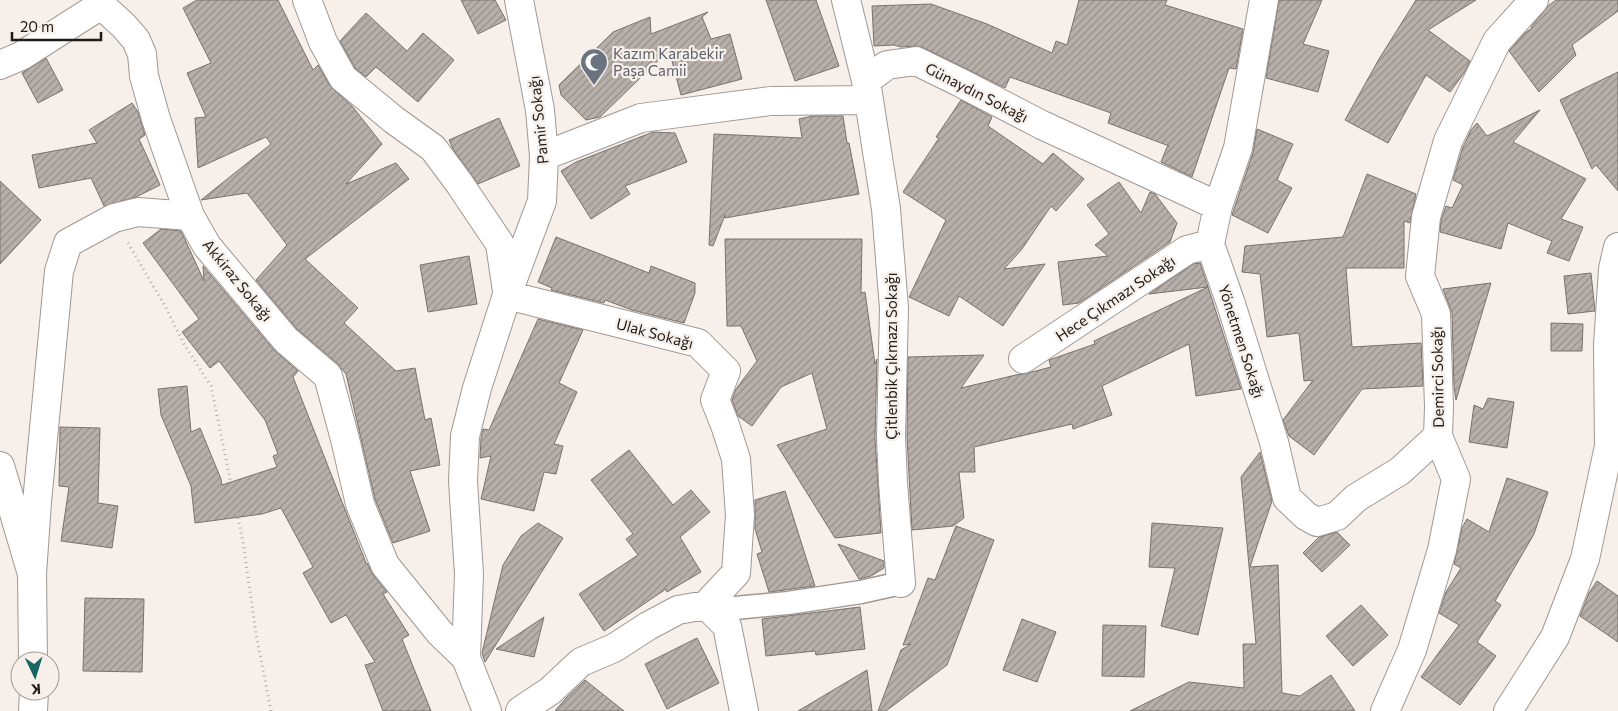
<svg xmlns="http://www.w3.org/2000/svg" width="1618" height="711" font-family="Commissioner,sans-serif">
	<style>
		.building { fill: url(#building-hatch); stroke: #79726d }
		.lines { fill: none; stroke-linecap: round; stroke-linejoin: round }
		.pedestrian-casing { stroke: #9f9893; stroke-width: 25 }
		.minor-casing { stroke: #9f9893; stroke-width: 30 }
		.path { stroke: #b3ada8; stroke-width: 3; stroke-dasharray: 1 4; stroke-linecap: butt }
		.pedestrian { stroke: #fff; stroke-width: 22 }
		.minor { stroke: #fff; stroke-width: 28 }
		.labels { text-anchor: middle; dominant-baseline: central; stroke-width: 4.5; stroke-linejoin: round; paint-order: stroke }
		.worship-label { font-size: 15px; fill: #5b616d; stroke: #f7efe9; text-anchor: start }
		.street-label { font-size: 15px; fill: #1e1b19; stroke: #f7efe9 }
	</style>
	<defs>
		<pattern id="building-hatch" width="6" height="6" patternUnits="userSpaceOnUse" patternTransform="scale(1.25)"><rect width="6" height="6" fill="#b7afaa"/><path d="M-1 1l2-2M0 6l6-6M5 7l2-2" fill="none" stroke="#948e8a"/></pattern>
	</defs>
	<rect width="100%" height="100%" fill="#f7efe9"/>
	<path class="building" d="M197,0H278L313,70L318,65L330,86L352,106L382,144L346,184L396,163L409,179L305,259L358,308L344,323L396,371L415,368L425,420L431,418L440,465L410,471L430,531L393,543L375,499L346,374L338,364L297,329L256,280L287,245L247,193L201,200L271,144L266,137L198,168L195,118L206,117L187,73L211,63L183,8Z
		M461,0H495L506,20L478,34Z
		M766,0H816L839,66L795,81Z
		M1079,0H1167L1165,5L1243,29L1236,69L1229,68L1192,177L1161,162L1167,147L1169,146L1108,123L1111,113L1010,77L1005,88L922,47L914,46L901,47L894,45L874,46L872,6L931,4L987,24L1052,53L1056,41L1067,45Z
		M1279,0H1322L1303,44L1329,51L1318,92L1266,78Z
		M1416,0H1476L1428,30L1470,61L1464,73L1450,92L1426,75L1388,143L1345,120L1379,59Z
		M1556,0H1618V11L1572,45L1576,55L1539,92L1509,51L1525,33L1532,28L1531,27L1548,6Z
		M708,12L702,17L711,39L730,34L742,79L681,95L669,50L600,117L586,120L561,95L559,85L613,32L650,17L651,34Z
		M366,13L407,51L423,33L454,60L418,102L376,67L366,77L355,68L340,41Z
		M46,58L63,90L38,103L22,73Z
		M1618,72V191L1596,165L1592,169L1560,100Z
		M961,100L992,117L988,126L1043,164L1053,153L1084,179L1056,211L1051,206L1022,249L1004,269L1045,264L1003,326L959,296L949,316L909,297L946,220L903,192L939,138L936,137Z
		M132,103L138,112L145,135L139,139L160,185L136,197L104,206L91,178L39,188L32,155L97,143L89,130Z
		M1540,110L1513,142L1586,179L1561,219L1583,227L1569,261L1547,253L1552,241L1508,223L1501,249L1440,232L1441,220L1446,206L1452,208L1463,185L1453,180L1463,147L1471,130L1477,123L1487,136Z
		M813,116H843L847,143H849L859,194L725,218V215L713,246L709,245L714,134L802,138L799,119Z
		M499,118L520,166L478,184L453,149L449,140Z
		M1257,129L1293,144L1277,180L1292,188L1268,233L1232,215L1253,153Z
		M653,132L675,133L687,162L625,186L630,194L591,219L561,171L576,162Z
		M1367,174L1416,194L1410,223L1404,221V268H1346L1352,347L1421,343L1423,386L1362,389L1314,455L1289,436L1283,420L1313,380L1304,381L1299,333L1267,337L1260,274L1242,272L1245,246L1343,237Z
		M0,181L41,220L0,264Z
		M1119,182L1141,213L1150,192L1155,194L1177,223L1170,242L1079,303L1063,305L1058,262L1108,256L1095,245L1109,234L1087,205Z
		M161,229L181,231L204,281L203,266L274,350L298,371L293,377L366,563H367L373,575L387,592L383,594L409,635L402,639L431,711H383L365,665L375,662L346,615L331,623L303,573L313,567L281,508L262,514L195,523L191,486L161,415L158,389L187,386L191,432L200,428L221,479L222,485L277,467L273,456L278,454L265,420L219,361L210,368L182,332L199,319L143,243Z
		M556,237L649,273L651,266L695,283V293L684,323L632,310L605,300L604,303L551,290L552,288L538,282Z
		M725,239H862L861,293L865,292L875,364L877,359L875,438L881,533L835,538L777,445L827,429L812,373L781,387L752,426L738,416L732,400L736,389L757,361L741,326H727Z
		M469,256L477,304L428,312L420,265Z
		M1200,263L1208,287L1149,294L1193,264Z
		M1591,273L1595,311L1568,314L1564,276Z
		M1491,283L1456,400L1454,387L1452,313L1443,289Z
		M1208,287L1241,389L1196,396L1189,344L1102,386L1112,415L1073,429L1072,424L974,447L975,472H959L964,518L953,526L912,530L907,437L908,357L984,355L961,388L1020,374H1024L1051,367L1049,360L1095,344L1094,341Z
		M538,319L583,330L559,383L577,392L554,444L563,446L556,474L544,472L534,511L481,499L491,456L480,458L481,438L483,429L489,430Z
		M1551,323L1583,324L1582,351H1551Z
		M1488,398L1514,402L1507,448L1469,442L1474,405L1483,409Z
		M60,427L100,428L98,503L118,506L112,548L61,541L69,487L59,486Z
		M629,450L673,505L691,490L710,512L680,537L701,572L667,592L666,589L604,631L579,594L638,555L626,539L633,534L591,480Z
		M1260,452L1272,501L1250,567L1278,565L1282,693L1300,696L1331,675L1355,711H1130L1189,682L1244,688L1243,644H1256L1241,477Z
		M1507,478L1548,492L1534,534L1495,601L1501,605L1477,642L1496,656L1460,705L1421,677L1459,625L1439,613L1446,592L1461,568L1454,564L1462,528L1467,519L1489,532Z
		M785,491L815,586L769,592L757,554L762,552L755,529V500Z
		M538,523L563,538L485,662L482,653L503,565L521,536Z
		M1152,523L1223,528L1198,635L1161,626L1175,568L1149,567Z
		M956,526L994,540L947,665L886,711H878L901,650L911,644L903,645L928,578L935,580Z
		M1337,532L1350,545L1322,572L1303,553L1319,537Z
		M838,544L884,561V568L871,576L859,579Z
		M1597,581L1618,596V642L1580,616L1589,593Z
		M85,598L144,599L142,672L83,671Z
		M1361,605L1388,635L1353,666L1326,636Z
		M860,607L865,649L816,655L815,651L766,656L762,619Z
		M544,617L534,657L496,649Z
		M1022,619L1056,632L1037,682L1003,670Z
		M1103,625L1146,626L1144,677L1102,676Z
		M697,638L719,683L667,709L645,664Z
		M867,670L872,711H798Z
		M585,680L624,711H555L566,698Z"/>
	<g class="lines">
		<g class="pedestrian-casing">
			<path id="pedestrian" d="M706,605L735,608L788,603L861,592L901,583"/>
		</g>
		<g class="minor-casing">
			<path id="minor" d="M307,0L323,42L343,78L394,120L433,148L459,183L500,244L507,291
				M846,0L866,81
				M1264,0L1238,148L1218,206L1210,244L1231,304L1274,442L1287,498L1306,516L1317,522L1337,516L1356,498L1400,471L1438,436
				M0,65L21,56L101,5L124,26L136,40L142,54L144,76L156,119L190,216
				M544,156L641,118L771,101L869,100
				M507,295L698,343L726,371L715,400L725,425L736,459L740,515L736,573L706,605L727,626L744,711
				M1023,359L1187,250L1210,244
				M0,466L32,574L33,661
				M32,574L37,502L59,271L68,243L114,218L138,212L190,216L207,246L286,340L328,376L345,439L360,504L385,565L440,633L466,658
				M901,583L893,483L891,437L894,308L886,209L866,81L887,65L916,61L959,82L1042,125L1218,206
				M33,711L34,691
				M487,711L466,658L469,574L463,481L465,436L477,388L507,295L542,201L544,156L540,110L519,0
				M520,711L550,691L581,662L614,648L648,626L678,610L706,605
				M1385,711L1412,650L1442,550L1456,479L1438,436L1439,407L1436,314L1420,276L1426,217L1448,141L1497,41L1534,0
				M1508,711L1555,637L1585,559L1609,446L1608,345L1613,269L1618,247"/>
		</g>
		<path class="path" d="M128,243L165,306L184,344L211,386L243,542L256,634L271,711"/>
		<use href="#pedestrian" class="pedestrian"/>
		<use href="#minor" class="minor"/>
	</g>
	<defs>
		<g id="mosque-pin" transform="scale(1.4375)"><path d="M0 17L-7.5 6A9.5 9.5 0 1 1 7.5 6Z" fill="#6b7280" stroke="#f7efe9"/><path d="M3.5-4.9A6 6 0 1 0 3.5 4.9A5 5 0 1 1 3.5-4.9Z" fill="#fff"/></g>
	</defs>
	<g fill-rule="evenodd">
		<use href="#mosque-pin" x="594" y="62"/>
	</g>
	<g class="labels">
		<g class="worship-label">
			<text x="613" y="53">Kazım Karabekir<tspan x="613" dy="17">Paşa Camii</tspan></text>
		</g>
		<g class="street-label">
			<text transform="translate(977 92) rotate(27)">Günaydın Sokağı</text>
			<text transform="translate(538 120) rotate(-96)">Pamir Sokağı</text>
			<text transform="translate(238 280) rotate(51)">Akkiraz Sokağı</text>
			<text transform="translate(1115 298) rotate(-34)">Hece Çıkmazı Sokağı</text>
			<text transform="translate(655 333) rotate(15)">Ulak Sokağı</text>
			<text transform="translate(1242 341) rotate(72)">Yönetmen Sokağı</text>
			<text transform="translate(891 356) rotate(-90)">Çitlenbik Çıkmazı Sokağı</text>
			<text transform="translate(1437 377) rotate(-91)">Demirci Sokağı</text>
		</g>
	</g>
	<g transform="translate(35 676) rotate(176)"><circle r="24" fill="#f7efe9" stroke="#a09a96"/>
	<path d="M0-4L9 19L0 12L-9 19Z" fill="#186663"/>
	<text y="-8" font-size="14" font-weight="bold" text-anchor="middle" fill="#1e1b19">K</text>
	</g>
	<path d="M12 32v8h89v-8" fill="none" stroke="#1e1b19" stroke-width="2.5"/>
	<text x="20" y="32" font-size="15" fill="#1e1b19" stroke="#f7efe9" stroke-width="4" paint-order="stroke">20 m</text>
</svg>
